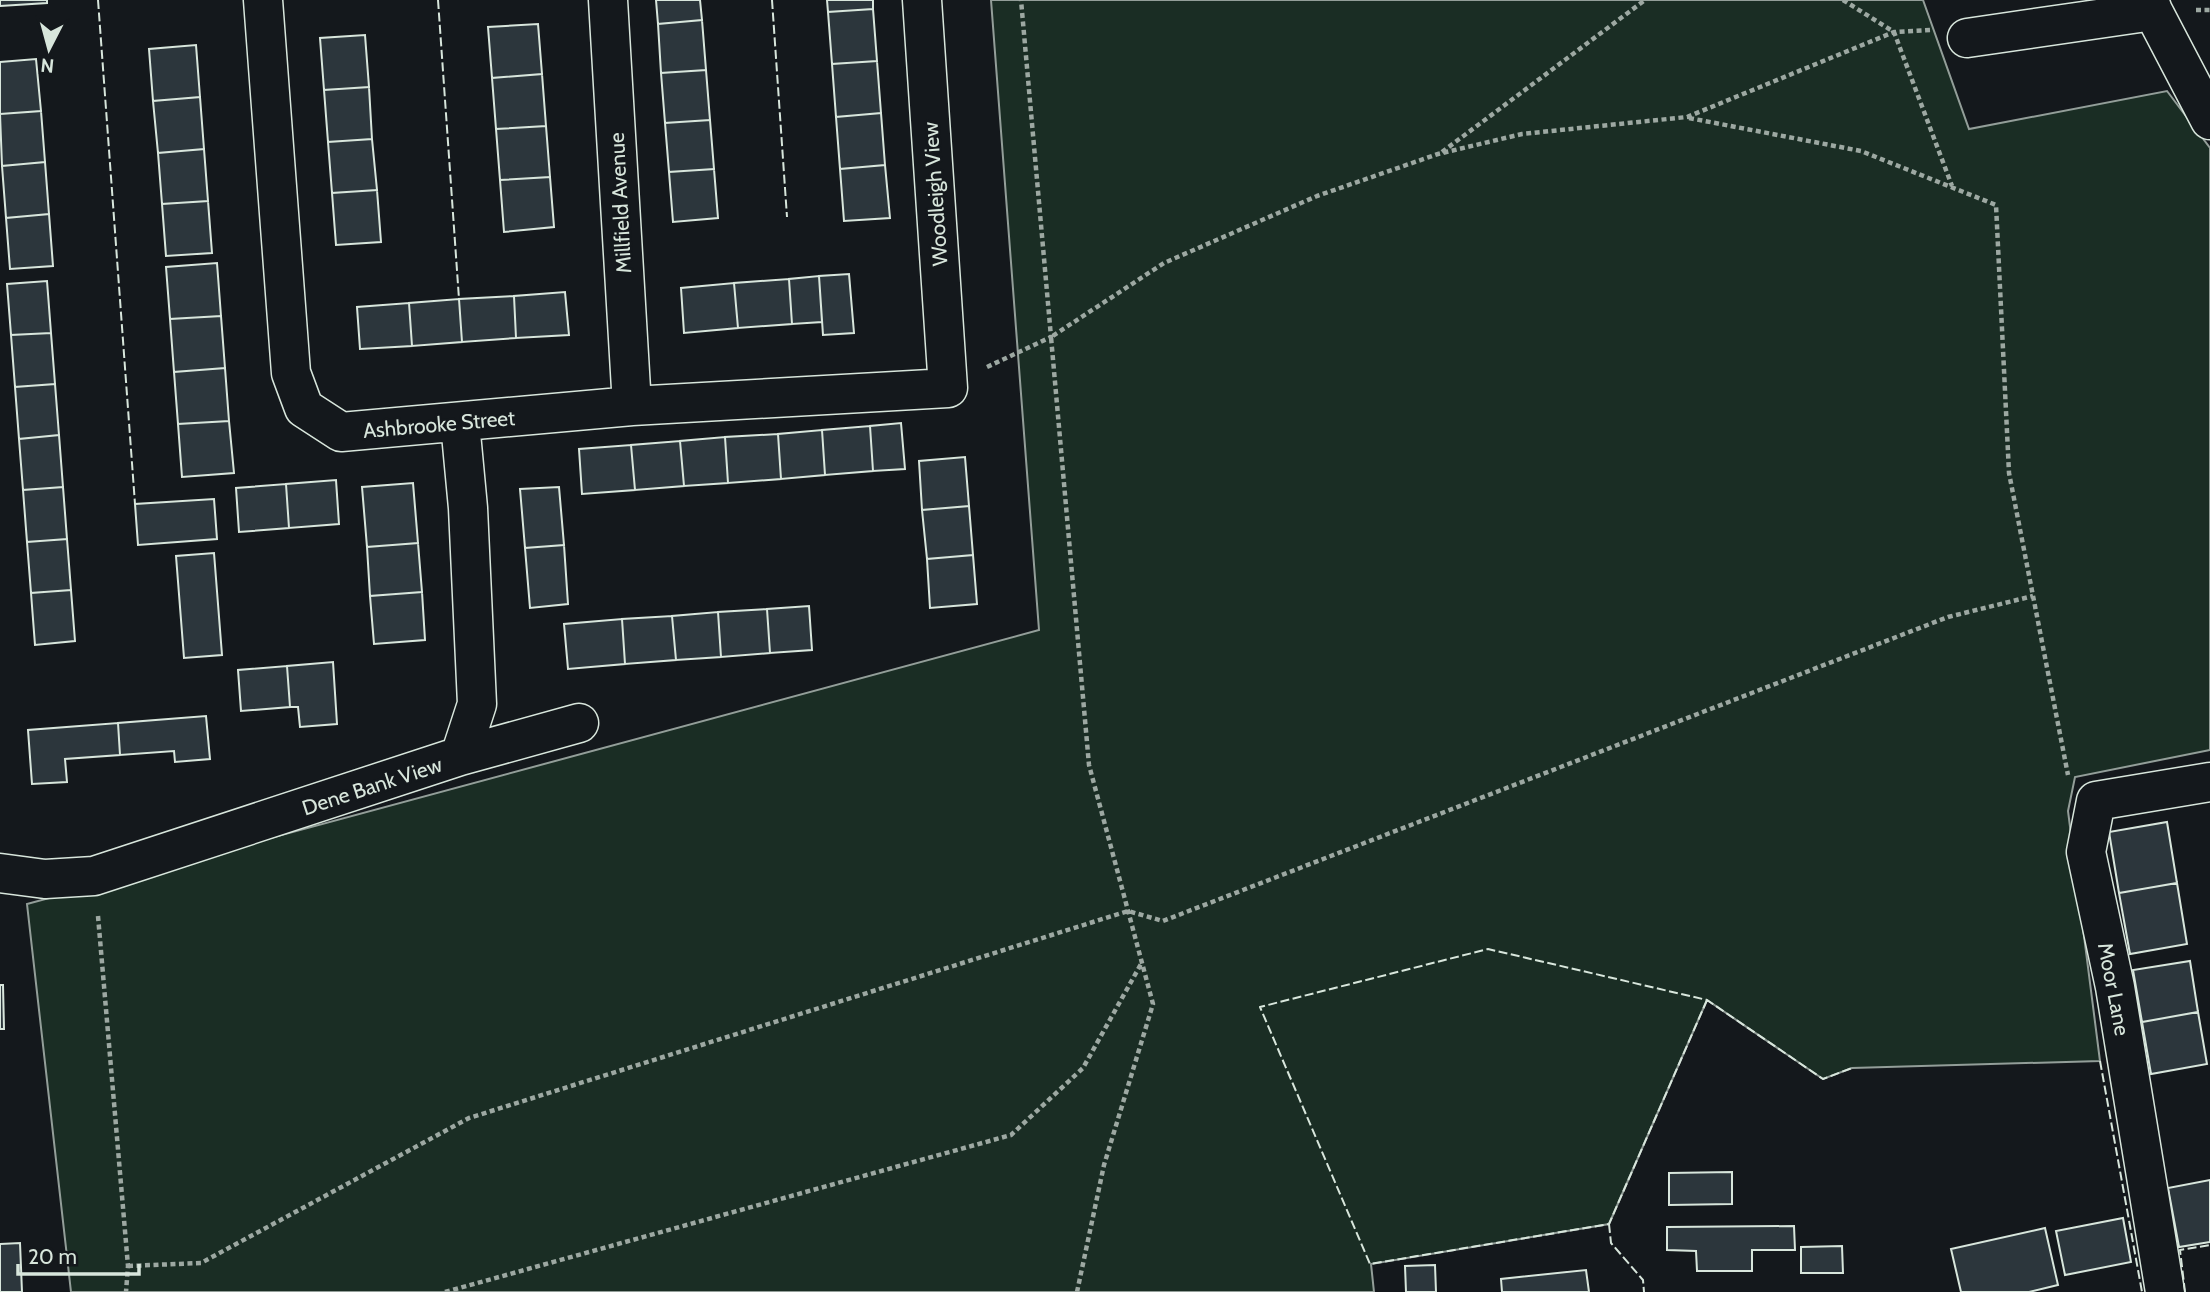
<svg xmlns="http://www.w3.org/2000/svg" width="2210" height="1292" font-family="Cabin,sans-serif">
	<style>
		.green { fill: #1a2d24; stroke: #939e99; stroke-width: 2 }
		.building { fill: #2c363c; stroke: #d8e6dc; stroke-width: 2 }
		.lines { fill: none; stroke-linecap: round; stroke-linejoin: round }
		.minor-casing { stroke: #d8e6dc; stroke-width: 41 }
		.path { stroke: #9da8a2; stroke-width: 4.5; stroke-dasharray: 5 3.5; stroke-linecap: butt }
		.minor { stroke: #14181c; stroke-width: 38 }
		.fence { stroke: #d8e6dc; stroke-width: 2; stroke-dasharray: 9 3.5; stroke-linecap: butt }
		.labels { text-anchor: middle; dominant-baseline: central; stroke-width: 5; stroke-linejoin: round; paint-order: stroke }
		.street-label { font-size: 21px; fill: #d8e6dc; stroke: #14181c }
	</style>
	<rect width="100%" height="100%" fill="#14181c"/>
	<path class="green" d="M991,0H1923L1969,129L2167,91L2210,148V750L2075,777L2068,811L2100,1061L1852,1068L1823,1079L1707,1000L1609,1224L1371,1264L1374,1292H71L27,904L1039,630Z"/>
	<path class="building" d="M0,0H47V3L0,6Z
		M656,0H700L702,20L658,24Z
		M827,0H873V9L828,12Z
		M873,9L877,61L832,64L828,12Z
		M702,20L706,70L661,73L658,24Z
		M538,24L542,74L492,78L488,27Z
		M365,35L369,87L324,90L320,38Z
		M196,45L200,97L153,101L149,49Z
		M36,59L41,111L0,114V62Z
		M877,61L881,113L836,117L832,64Z
		M706,70L710,120L665,123L661,73Z
		M542,74L546,126L496,129L492,78Z
		M369,87L372,139L328,142L324,90Z
		M200,97L204,149L158,153L153,101Z
		M41,111L45,162L2,166L0,114Z
		M881,113L885,165L840,169L836,117Z
		M710,120L714,169L669,172L665,123Z
		M546,126L550,177L500,180L496,129Z
		M372,139L377,190L332,193L328,142Z
		M204,149L208,201L162,204L158,153Z
		M45,162L49,214L6,218L2,166Z
		M885,165L890,218L844,221L840,169Z
		M714,169L718,218L673,222L669,172Z
		M550,177L554,227L504,232L500,180Z
		M377,190L381,242L336,245L332,193Z
		M208,201L212,253L166,256L162,204Z
		M49,214L53,266L10,269L6,218Z
		M217,263L221,316L170,319L166,267Z
		M849,274L854,333L823,335L819,276Z
		M819,276L822,322L792,324L789,279Z
		M789,279L792,324L738,328L734,283Z
		M47,281L51,333L11,335L7,284Z
		M734,283L738,328L684,333L681,288Z
		M565,292L569,335L516,338L514,296Z
		M514,296L516,338L462,342L459,299Z
		M459,299L462,342L412,346L409,303Z
		M409,303L412,346L360,349L357,307Z
		M221,316L225,368L174,372L170,319Z
		M51,333L55,384L15,387L11,335Z
		M225,368L229,421L178,424L174,372Z
		M55,384L59,435L19,439L15,387Z
		M229,421L234,473L182,477L178,424Z
		M901,423L905,469L873,471L870,426Z
		M870,426L873,471L825,475L822,430Z
		M822,430L825,475L781,479L778,434Z
		M778,434L781,479L728,483L725,437Z
		M59,435L63,487L23,490L19,439Z
		M725,437L728,483L684,486L680,441Z
		M680,441L684,486L635,490L631,445Z
		M631,445L635,490L582,494L579,449Z
		M965,457L969,506L922,510L919,461Z
		M336,480L339,524L289,528L286,484Z
		M413,483L418,543L367,547L362,487Z
		M286,484L289,528L239,532L236,488Z
		M63,487L67,539L27,542L23,490Z
		M559,487L564,545L525,548L520,489Z
		M214,499L217,539L138,545L135,504Z
		M969,506L973,555L927,559L922,510Z
		M67,539L71,590L31,593L27,542Z
		M418,543L422,592L370,596L367,547Z
		M564,545L568,604L530,608L525,548Z
		M214,553L222,655L184,658L176,556Z
		M973,555L977,604L930,608L927,559Z
		M71,590L75,641L35,645L31,593Z
		M422,592L425,640L374,644L370,596Z
		M809,606L812,650L770,653L767,609Z
		M767,609L770,653L721,657L718,612Z
		M718,612L721,657L676,660L672,616Z
		M672,616L676,660L625,664L622,619Z
		M622,619L625,664L568,669L564,624Z
		M333,662L337,724L300,727L298,707H290L287,666Z
		M287,666L290,707L241,711L238,670Z
		M206,716L210,759L175,762L174,751L120,755L118,723Z
		M118,723L120,755L65,759L67,782L32,784L28,730Z
		M2167,822L2177,883L2119,893L2109,832Z
		M2177,883L2187,944L2130,954L2119,893Z
		M2190,961L2198,1012L2142,1022L2133,970Z
		M0,985H3L4,1029H0Z
		M2198,1012L2207,1064L2151,1074L2142,1022Z
		M1732,1172V1204L1669,1205V1173Z
		M2210,1180V1242L2179,1247L2168,1188Z
		M2123,1218L2131,1262L2065,1275L2056,1231Z
		M1794,1226L1795,1250H1752V1271H1697L1696,1251L1667,1250V1227Z
		M2045,1228L2058,1285L2029,1292H1961L1951,1249Z
		M20,1243L22,1292H0V1244Z
		M1842,1246L1843,1273H1801V1247Z
		M1435,1265L1436,1292H1406L1405,1266Z
		M1586,1270L1589,1292H1502L1501,1279Z"/>
	<g class="lines">
		<g class="minor-casing">
			<path id="minor" d="M263,0L291,373L304,408L341,432L632,406L948,388L922,0
				M608,0L632,406
				M2149,0L2153,11L2210,120
				M1967,38L2153,11
				M460,756L579,723
				M0,873L45,879L94,876L460,756L477,704L468,508L460,423
				M2165,1292L2115,987L2086,852L2096,801L2210,782"/>
		</g>
		<path class="path" d="M1843,0L1894,32L1952,186
			M2196,10H2210
			M1689,118L1861,151L1996,205L2009,473L2068,775
			M1442,152L1645,0
			M987,367L1051,337L1021,0
			M98,916L128,1266L126,1292
			M128,1266L201,1263L469,1118L1128,911L1163,921L1948,617L2033,596
			M445,1292L1011,1135L1083,1068L1141,964
			M1077,1292L1104,1165L1153,1004L1089,765L1051,337L1164,263L1317,196L1438,154L1522,134L1687,117L1894,32L1930,30"/>
		<use href="#minor" class="minor"/>
		<path class="fence" d="M98,0L135,504
			M438,0L459,299
			M772,0L787,217
			M1707,1000L1609,1224L1370,1264L1260,1007L1488,949L1707,1000L1823,1079L1852,1068
			M2100,1061L2142,1292
			M1609,1224L1611,1243L1643,1280L1644,1292
			M2185,1292L2180,1250L2210,1245"/>
	</g>
	<g class="labels">
		<g class="street-label">
			<text transform="translate(935 194) rotate(-94)">Woodleigh View</text>
			<text transform="translate(620 203) rotate(-93)">Millfield Avenue</text>
			<text transform="translate(439 424) rotate(-5)">Ashbrooke Street</text>
			<text transform="translate(372 786) rotate(-18)">Dene Bank View</text>
			<text transform="translate(2114 989) rotate(79)">Moor Lane</text>
		</g>
	</g>
	<g transform="translate(49 49) rotate(186)" stroke="#14181c" stroke-width="5" paint-order="stroke">
	<path d="M0-5L12 26L0 18L-12 26Z" fill="#d8e6dc"/>
	<text y="-10" font-size="19" font-weight="bold" text-anchor="middle" fill="#d8e6dc">N</text>
	</g>
	<path d="M18 1264v10h121v-10" fill="none" stroke="#d8e6dc" stroke-width="3.5"/>
	<text x="28" y="1264" font-size="21" fill="#d8e6dc" stroke="#14181c" stroke-width="5" paint-order="stroke">20 m</text>
</svg>
